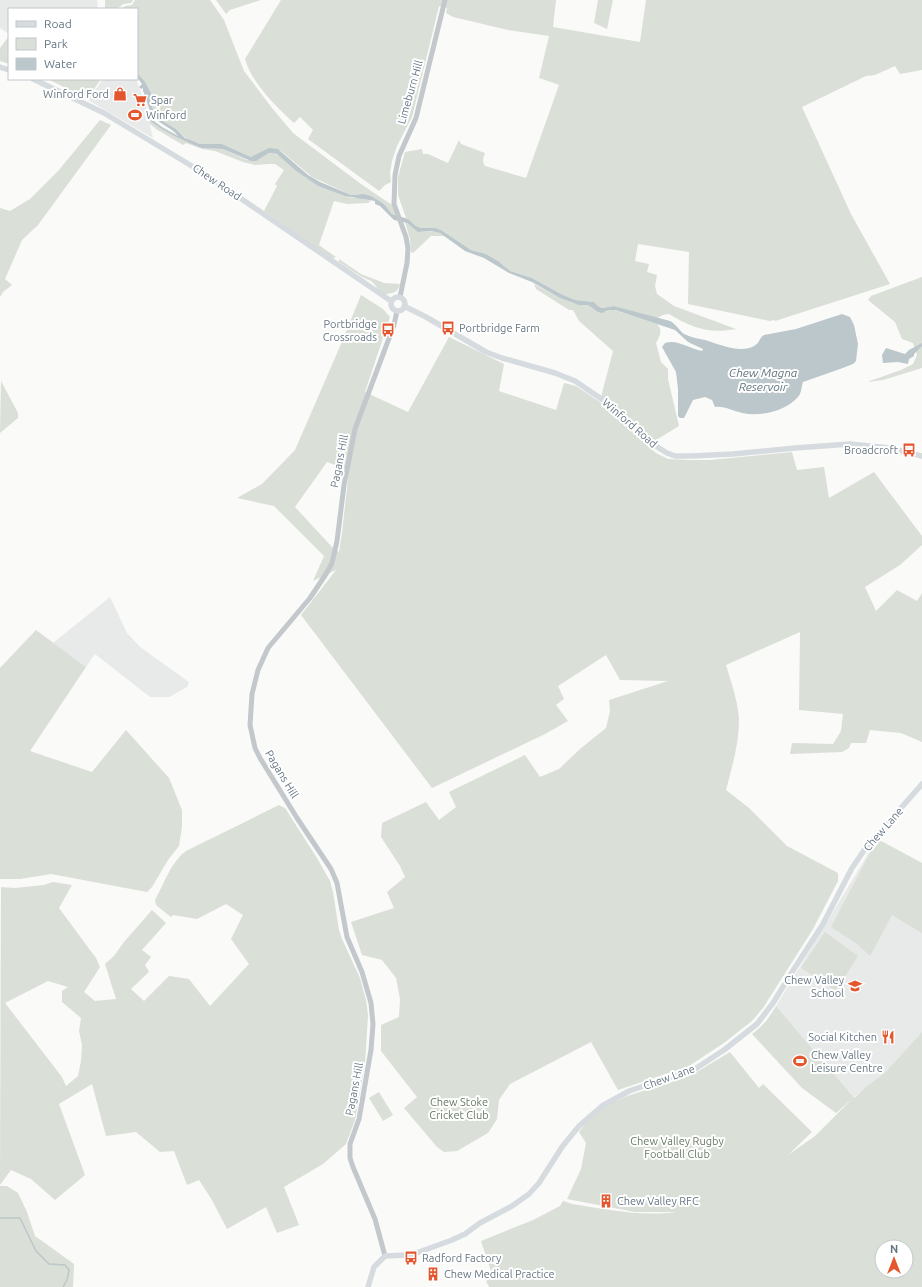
<svg xmlns="http://www.w3.org/2000/svg" width="922" height="1287" font-family="Ubuntu,sans-serif">
	<style>
		.built { fill: #e8e9e9 }
		.green { fill: #dadfd7; fill-rule: evenodd }
		.water { fill: #bbc7cb }
		.lines { fill: none; stroke-linecap: round; stroke-linejoin: round }
		.stream { stroke: #bbc7cb; stroke-width: 1.5 }
		.tertiary { stroke: #c3c8cc; stroke-width: 5 }
		.secondary { stroke: #d6dbdf; stroke-width: 5.5 }
		.labels { text-anchor: middle; dominant-baseline: central; stroke-width: 4; stroke-linejoin: round; paint-order: stroke }
		.street-label { font-size: 11px; fill: #657683; stroke: #fff }
		.poi-label { font-size: 11px; fill: #657683; stroke: #fff; text-anchor: start }
		.park-label { font-size: 11px; fill: #687a64; stroke: #fff }
		.water-label { font-size: 12px; font-style: italic; fill: #60757c; stroke: #fff }
	</style>
	<rect width="100%" height="100%" fill="#fafaf8"/>
	<path class="built" d="M0,0H97L98,9H9V34L0,28Z
		M103,79H136L141,93L145,98L149,121L153,138L88,100Z
		M110,597L127,633L140,647L189,682L187,687L169,697H150L95,654L86,667L53,643Z
		M880,840L922,863V1033L888,1071L867,1086L853,1098L776,1006L868,854Z"/>
	<path class="green" d="M105,0H133L131,3L123,4C118,10 112,9 105,9Z
		M135,0H210L224,20L244,71L272,108L293,133L361,184L392,205L397,215L392,214L384,204L371,197L359,194L351,195L312,177L280,150L251,157L222,144H200L188,140L176,129L161,120L156,115L152,107V98L151,93L145,83L137,73V9H122L125,6L132,5Z
		M216,0H261L230,10L226,14Z
		M281,0H556L553,27L640,42L646,0H922V70L900,74L895,66L875,75L866,76L802,107L851,214L890,284L775,321L774,320L770,321L688,304L689,252L638,244L635,261L649,264L647,272L657,275L655,286L657,294L674,306L736,329C710,334 692,328 669,314L663,315L657,318L614,306L602,308L598,306L594,302L575,300L561,294L532,278L510,271L498,261L486,254L471,250L441,230L434,228H421L416,226L408,219L406,218L398,195V177L405,152L422,149L423,154H428L448,163L459,140L461,144L485,153C483,158 482,162 485,166L526,178L559,85L554,83L539,78L549,36L508,30L453,17L446,13L447,8L439,6L412,117L397,146L392,161L390,173L391,182L385,185L379,191L308,139L313,130L300,117L294,123C277,108 251,82 245,59Z
		M598,0H613L607,29L594,23Z
		M9,36V64L0,61V48Z
		M48,79H101L87,99Z
		M100,120L111,125L38,225L22,240L5,279L12,285L3,292L0,297V208L10,211L30,199L59,170Z
		M150,121L176,137L196,146L203,148L223,149L247,160L259,159L269,153L279,155L296,171L318,186L352,198H360L371,201L368,203L347,204L334,201L319,245L336,257L332,259L264,211L277,186L275,184L284,170L275,164H268L255,165L243,162L215,151L202,149L186,143L183,145L156,129L149,123Z
		M405,222L421,232L436,231L445,236H431L413,253L411,252L410,239Z
		M339,259L361,274L384,283L400,284C398,292 393,294 384,294L379,291L375,285L371,281L362,277L339,262Z
		M922,277V368L883,380L867,382L901,370L913,364L917,355L913,343L902,339L895,322L868,300L871,296Z
		M534,284L560,298L573,303L588,305L594,309L606,312L609,310H614L657,324C663,330 660,336 656,343L661,362L668,369V379L679,426L653,442L601,397L613,351L579,321L573,310H569L536,289Z
		M361,295L383,309L390,317L365,392L408,412L449,337L504,364L499,391L556,410L564,383L576,386L600,402L656,453L668,459L688,460H710L792,452L797,470L824,467L829,498L874,472L922,536V545L900,565L865,587L876,611L897,590L917,601L922,593V742L901,733L870,730L866,743H851L849,748L842,752L790,754L792,743L833,744L841,731L843,714L799,710L800,632L726,665C731,682 738,701 739,720C739,744 732,767 726,790L749,808L787,846L838,873V881L813,929L763,1008L752,1021L724,1043L689,1066L618,1090L591,1042L510,1084L499,1100L497,1119L488,1133L457,1151L444,1152L437,1147L404,1108L417,1097L381,1051V1025L399,1017L400,999L396,978L382,960L362,955L351,922L394,908L387,892L405,877L400,866L381,837L382,823L426,802L439,820L456,807L449,792L525,755L540,777L559,769L580,749L606,728L610,711L609,700L668,681L620,680L606,655L558,686L564,699L556,705L568,721L545,734L432,788L301,615L336,570L313,581L324,556L274,506L237,498L262,484L295,450L338,351ZM327,462L349,470L342,533L339,552L332,547L295,507Z
		M1,381L18,413V418L0,433Z
		M36,630L86,667L30,751L92,772L126,730L169,778L182,810V827L179,846L168,860L152,887L147,892L51,874L20,879H0V668Z
		M279,805L285,808L317,858L330,881L333,892L339,930L342,939L360,978L366,1000L368,1015L365,1063L355,1120L346,1144L323,1164L284,1187L299,1225L277,1233L266,1207L227,1229L212,1200L199,1180L187,1185L174,1151L160,1152L136,1132L106,1136L92,1084L59,1104L85,1175L55,1200L31,1179L11,1170L0,1185L1,887L15,888L44,885L53,882L72,885L59,908L96,958L100,967L84,992L95,1001L116,999L105,964L114,956L124,942L152,910L166,923L142,950L151,957L145,965L149,972L131,989L144,1001L169,976L189,979L210,1006L249,964L231,939L243,915L226,904L197,919L173,915L171,917L156,905L155,900C164,884 171,862 186,851ZM48,981L68,987L62,991V1002L81,1018L79,1031L82,1045L81,1061L78,1076L66,1086L62,1077L5,1003Z
		M880,841L922,863V933L892,915L870,956L856,943L831,927L870,853Z
		M825,932L858,956L836,991L801,968Z
		M776,1006L854,1098L867,1086L886,1072L922,1032V1287H489L486,1281L493,1277L481,1241L533,1220L560,1206L563,1201L572,1204C606,1209 641,1217 676,1212H635L567,1199L581,1169L586,1143L579,1132L590,1116L608,1105L627,1096L684,1078L700,1070L730,1052L759,1088L763,1084L812,1132L788,1155L815,1136L852,1099L836,1113L802,1088L752,1034C763,1026 769,1018 776,1006ZM882,1247H906V1271H882Z
		M379,1092L393,1115L383,1121L369,1098Z
		M0,1186H7L18,1193L27,1212L35,1236L74,1264L73,1287H0Z"/>
	<path class="water" d="M137,73L145,82L151,93L152,98V107L156,115L161,120L176,129L185,138L200,144H222L251,157L269,148L278,149L308,175L320,182L351,195L363,194L371,196L384,204L392,214L408,219L416,226L421,228H435L441,230L471,250L486,254L498,261L510,271L532,278L561,294L575,300L594,302L598,306L602,308L614,306L670,321C676,324 679,330 684,334C690,337 699,339 705,340C719,344 740,354 754,346C760,343 759,338 764,335L796,329L842,314L850,317L854,325L858,344L856,361L853,364L840,369L803,382C801,387 802,392 798,397C786,411 761,417 742,413C733,411 725,406 715,407L712,400L705,397L693,400L684,418H680L678,416V389L676,372L662,347L665,343C678,339 689,349 702,351L703,349L688,342L675,330L615,310H609L602,313L598,312L588,305H579L560,298L532,282L509,273L484,258L465,251L440,233L432,231L418,232L407,223L394,220L380,206L375,204V201L345,196L318,186L296,171L277,154L269,153L256,161H251L223,149L202,148L196,146L176,137L162,129L150,121L151,119L162,127L178,136C172,128 162,125 155,118C147,110 148,100 143,91V88L141,89L139,87L142,84L137,77Z
		M922,343V346L914,354V356L909,359L908,364L898,362L883,363L882,355L886,348L905,354L909,350Z"/>
	<g class="lines">
		<path class="stream" d="M0,1218H20L36,1251L49,1264L65,1265L69,1270L67,1280L63,1287"/>
		<path class="tertiary" d="M400,297L407,263L408,248L406,237L394,204L395,175L399,156L416,118L445,0
			M385,1256L375,1219L353,1167L350,1158V1144L359,1119L371,1050L373,1024L371,1003L362,972L347,937L337,883L331,869L297,818L260,758L255,748L250,725L252,694L258,670L268,648L310,598L326,574L332,563L337,541L344,485L355,429L394,325L397,311"/>
		<path class="secondary" d="M0,67L9,70
			M33,79L104,113L205,174L391,301
			M391 304a7 7 0 1 1 14 0a7 7 0 1 1-14 0Z
			M404,306L426,317L486,352L502,358L555,373L575,381L603,400L651,443L667,453L675,456H691L733,454L795,448L850,444L890,448L922,456
			M368,1287L374,1267L385,1256L408,1255L419,1252L452,1240L465,1234L480,1223L512,1206L529,1194L539,1183L562,1147L579,1126L602,1106L629,1091L695,1069L724,1050L757,1024L773,1003L794,969L823,924L852,868L865,849L922,784"/>
	</g>
	<defs>
		<g id="shop-bare" transform="scale(1.08)"><path d="M-5-2.5h2.3a2.7 3.5 0 0 1 5.4 0H5L5.5 6h-11ZM-1.5-2.5h3a1.5 2.3 0 0 0-3 0Z" fill="#e4572e" stroke="#fff" stroke-width="2.5" paint-order="stroke"/></g>
		<g id="supermarket-bare" transform="scale(1.08)"><path d="M-6-5.5h2.5l.6 2H6L4.5 2H-2.5L-4.4-4H-6ZM-1.5 3.2a1.3 1.3 0 1 0 .1 0ZM3 3.2a1.3 1.3 0 1 0 .1 0Z" fill="#e4572e" stroke="#fff" stroke-width="2.5" paint-order="stroke"/></g>
		<g id="stadium-bare" transform="scale(1.08)"><path d="M0-5a6.5 5 0 1 0 0 10a6.5 5 0 1 0 0-10ZM-3.5-1.8h7v3.6h-7Z" fill="#e4572e" stroke="#fff" stroke-width="2.5" paint-order="stroke"/></g>
		<g id="bus-bare" transform="scale(1.08)"><path d="M-5-6H5V4H4V6H2V4H-2V6H-4V4H-5ZM-3.5-4V0h7V-4ZM-3.5 1.2v1.5H-2V1.2ZM2 1.2v1.5H3.5V1.2Z" fill="#e4572e" stroke="#fff" stroke-width="2.5" paint-order="stroke"/></g>
		<g id="school-bare" transform="scale(1.08)"><path d="M0-5L7-2L0 1L-7-2ZM-4 1L0 2.5L4 1V4Q0 6-4 4Z" fill="#e4572e" stroke="#fff" stroke-width="2.5" paint-order="stroke"/></g>
		<g id="restaurant-bare" transform="scale(1.08)"><path d="M-5-6h1v4h1v-4h1v4h1v-4h1v5L-1.5 .5V6h-2V.5L-5-1ZM5-6V6H3V1.5H1.5Q1.5-4 5-6Z" fill="#e4572e" stroke="#fff" stroke-width="2.5" paint-order="stroke"/></g>
		<g id="building-bare" transform="scale(1.08)"><path d="M-4-6H4V6H1V3H-1V6H-4ZM-2.5-4.3h1.7v1.8h-1.7ZM.8-4.3h1.7v1.8H.8ZM-2.5-1h1.7V.8h-1.7ZM.8-1h1.7V.8H.8Z" fill="#e4572e" stroke="#fff" stroke-width="2.5" paint-order="stroke"/></g>
	</defs>
	<g fill-rule="evenodd">
		<use href="#shop-bare" x="120" y="94"/>
		<use href="#supermarket-bare" x="140" y="100"/>
		<use href="#stadium-bare" x="135" y="115"/>
		<use href="#bus-bare" x="448" y="328"/>
		<use href="#bus-bare" x="388" y="330"/>
		<use href="#bus-bare" x="909" y="450"/>
		<use href="#school-bare" x="855" y="986"/>
		<use href="#restaurant-bare" x="888" y="1037"/>
		<use href="#stadium-bare" x="800" y="1061"/>
		<use href="#building-bare" x="606" y="1201"/>
		<use href="#bus-bare" x="411" y="1258"/>
		<use href="#building-bare" x="433" y="1274"/>
	</g>
	<g class="labels">
		<g class="street-label">
			<text transform="translate(410 92) rotate(-74)">Limeburn Hill</text>
			<text transform="translate(217 182) rotate(34)">Chew Road</text>
			<text transform="translate(630 423) rotate(41)">Winford Road</text>
			<text transform="translate(339 461) rotate(-79)">Pagans Hill</text>
			<text transform="translate(282 774) rotate(59)">Pagans Hill</text>
			<text transform="translate(883 829) rotate(-49)">Chew Lane</text>
			<text transform="translate(669 1077) rotate(-20)">Chew Lane</text>
			<text transform="translate(354 1089) rotate(-79)">Pagans Hill</text>
		</g>
		<g class="poi-label">
			<text x="109" y="94" text-anchor="end">Winford Ford</text>
			<text x="151" y="100">Spar</text>
			<text x="146" y="115">Winford</text>
			<text x="377" y="324" text-anchor="end">Portbridge<tspan x="377" dy="13">Crossroads</tspan></text>
			<text x="459" y="328">Portbridge Farm</text>
			<text x="898" y="450" text-anchor="end">Broadcroft</text>
			<text x="844" y="980" text-anchor="end">Chew Valley<tspan x="844" dy="13">School</tspan></text>
			<text x="877" y="1037" text-anchor="end">Social Kitchen</text>
			<text x="811" y="1055">Chew Valley<tspan x="811" dy="13">Leisure Centre</tspan></text>
			<text x="617" y="1201">Chew Valley RFC</text>
			<text x="422" y="1258">Radford Factory</text>
			<text x="444" y="1274">Chew Medical Practice</text>
		</g>
		<g class="park-label">
			<text x="459" y="1102">Chew Stoke<tspan x="459" dy="13">Cricket Club</tspan></text>
			<text x="677" y="1141">Chew Valley Rugby<tspan x="677" dy="13">Football Club</tspan></text>
		</g>
		<g class="water-label">
			<text x="763" y="372">Chew Magna<tspan x="763" dy="14">Reservoir</tspan></text>
		</g>
	</g>
	<rect x="8" y="8" width="130" height="72" fill="#ffffff" stroke="#c1c8cd"/>
	<rect x="16" y="21" width="20" height="6" fill="#d6dbdf" stroke="#c1c8cd"/>
	<text x="44" y="28" font-size="12" fill="#657683">Road</text>
	<rect x="16" y="38" width="20" height="12" fill="#dadfd7" stroke="#c1c8cd"/>
	<text x="44" y="48" font-size="12" fill="#657683">Park</text>
	<rect x="16" y="58" width="20" height="12" fill="#bbc7cb" stroke="#c1c8cd"/>
	<text x="44" y="68" font-size="12" fill="#657683">Water</text>
	<g transform="translate(894 1259)"><circle r="19" fill="#ffffff" stroke="#c1c8cd"/>
	<path d="M0-3L7 15L0 10L-7 15Z" fill="#e4572e"/>
	<text y="-6" font-size="11" font-weight="bold" text-anchor="middle" fill="#657683">N</text>
	</g>
</svg>
